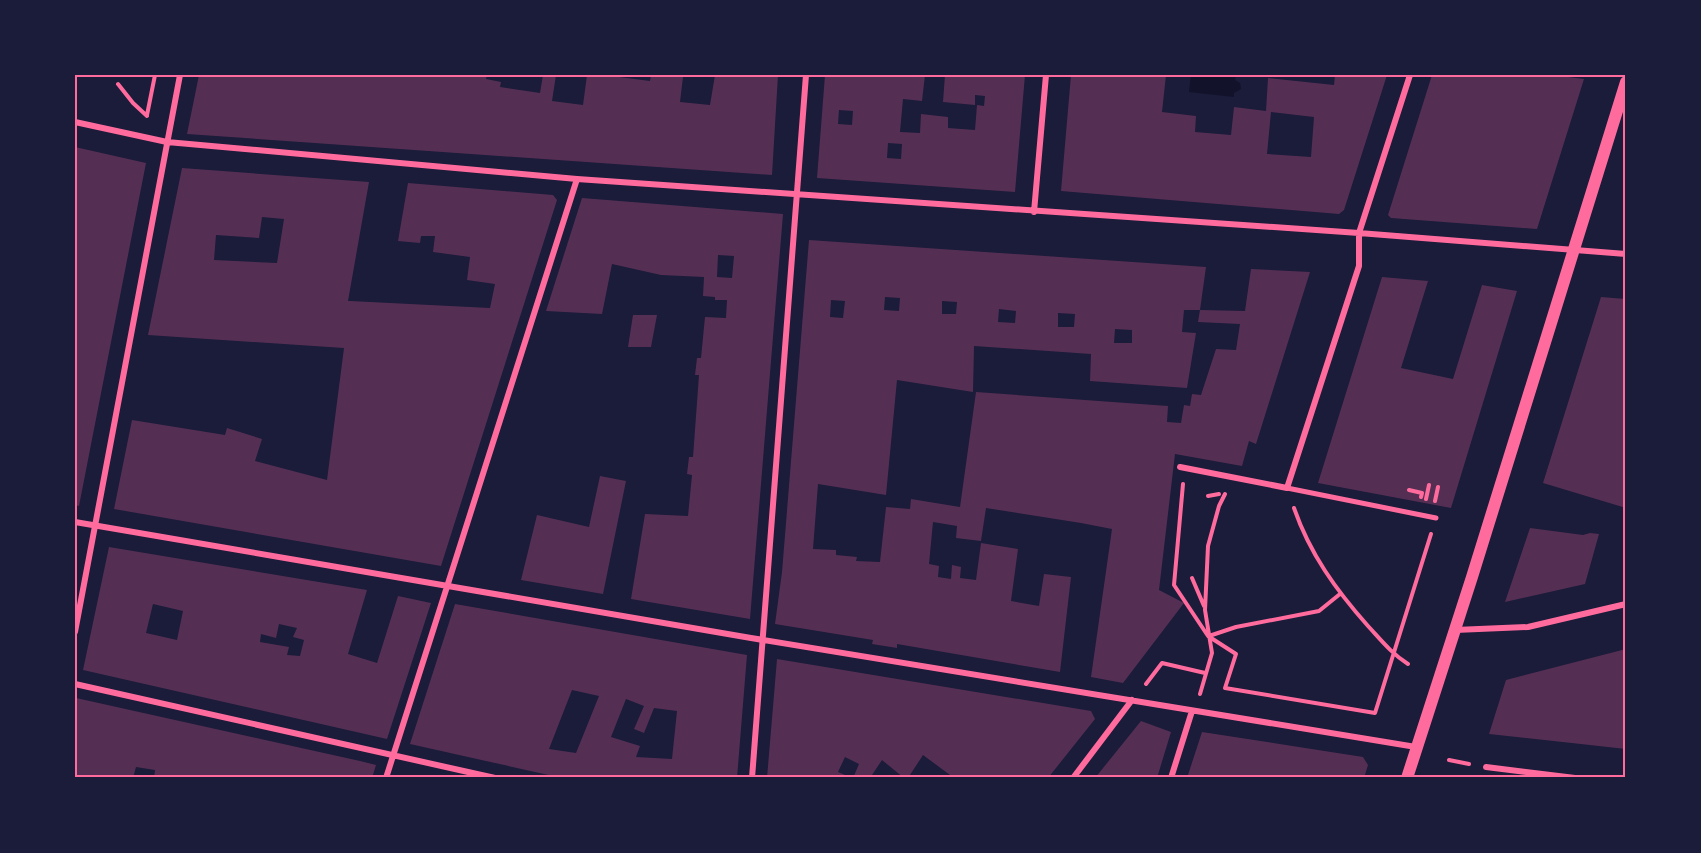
<svg xmlns="http://www.w3.org/2000/svg" width="1701" height="853" font-family="'Varela Round',sans-serif">
	<style>
		.water { fill: #12122b }
		.building { fill: #542f53; fill-rule: evenodd }
		.lines { fill: none; stroke-linecap: round; stroke-linejoin: round }
		.path { stroke: #ff6b9d; stroke-width: 4 }
		.pedestrian { stroke: #ff6b9d; stroke-width: 5 }
		.minor { stroke: #ff6b9d; stroke-width: 6 }
		.secondary { stroke: #ff6b9d; stroke-width: 12 }
		.neatline { fill: none; stroke: #ff6b9d; stroke-width: 2 }
	</style>
	<rect width="100%" height="100%" fill="#1b1b3a"/>
	<path class="water" d="M1191,75L1236,76L1235,80L1240,83L1241,89L1234,93V97L1189,92Z"/>
	<path class="building" d="M199,75H487L486,79L501,82L500,87L540,93L543,75H556L552,101L583,105L587,75H619V77L650,81L651,75L683,77L680,102L710,105L715,75H778L772,175L187,134Z
		M825,75H925L922,101L903,99L900,132L920,133L921,114L948,117V128L975,130L977,105L984,106L985,96L975,95V105L943,102L945,75H1025L1015,192L817,178ZM839,110L853,111L852,125L838,124ZM888,143L902,144L901,159L887,158Z
		M1071,75H1166L1162,112L1196,116L1195,132L1231,135L1234,107L1266,111L1268,78L1334,85L1335,75H1387L1344,210L1339,214L1061,191ZM1271,112L1314,117L1311,157L1267,154Z
		M1432,75H1553L1584,79L1537,229L1391,218L1388,215Z
		M75,147L146,163L79,506L75,505Z
		M182,168L369,182L348,301H350L490,308L495,284L467,280L470,257L433,252L435,236H421L420,243L398,241L408,183L553,195L557,200L441,566L114,509L132,420L225,435L227,428L262,439L255,461L327,480L344,348L148,335ZM262,217L284,219L277,263L214,260L216,235L259,238Z
		M582,198L783,214L750,619L631,599L645,514L688,516L692,475L687,474L689,457H693L699,375H695L697,358H701L705,317L726,318L727,300H715V297L703,296L704,277L661,275L612,264L602,314L546,311ZM718,255L734,256L732,278L717,277Z
		M809,240L1206,267L1200,310L1245,311L1251,269L1310,272L1256,444L1249,441L1242,466L1175,454L1159,590L1184,603L1123,683L1091,677L1112,529L1081,523L986,508L981,541L956,538L957,526L933,522L929,564L939,566L938,577L951,579L952,565L961,567L960,578L976,580L981,543L1018,549L1011,601L1039,606L1044,574L1071,577L1060,672L897,644V648L872,644L873,640L775,624L782,572ZM885,297L900,298L899,311L884,310ZM831,300L845,301L843,318L830,317ZM942,301L957,302L956,314H942ZM999,309L1016,311L1015,323L998,322ZM1184,310H1200L1198,322L1240,324L1236,350L1216,349L1201,395L1192,394L1190,406L1184,405L1181,423L1167,422L1168,406L976,392L960,507L911,499L910,509L886,507L880,562L856,561L857,557L836,555V550L813,549L818,484L886,495L897,380L973,392L974,346L1091,354L1090,381L1187,388L1196,333L1182,332ZM1058,313L1075,314L1074,327H1058ZM1115,329L1132,330V343H1114Z
		M1382,277L1428,281L1401,368L1453,379L1482,285L1517,291L1451,508L1318,483Z
		M1601,297L1626,299V508L1543,483Z
		M633,315H657L651,347H628Z
		M600,476L626,481L603,594L521,580L537,515L589,527Z
		M1530,528L1583,535L1590,533L1599,534L1585,584L1505,602Z
		M109,547L367,590L348,654L377,663L398,596L431,603L387,739L83,670ZM153,604L183,611L177,640L146,633ZM279,624L297,628L293,637L304,640L300,656L287,655L289,647L260,642L261,634L276,638Z
		M455,604L747,655L737,778H562L410,744ZM572,690L599,696L576,753L549,749ZM626,699L644,706L634,729L644,733L654,708L677,711L672,759L636,757L640,746L611,737Z
		M1626,649V749L1489,734L1506,680Z
		M777,659L1091,711L1095,719L1048,778H947L950,775L923,755L908,778H904L882,760L870,778H853L859,764L845,757L838,772L852,778H767Z
		M76,698L360,761L376,765L372,778H154L155,770L136,767L133,778H75Z
		M1141,721L1171,732L1157,778H1095Z
		M1202,732L1363,757L1368,765L1364,778H1187Z"/>
	<g class="lines">
		<path class="path" d="M118,84L133,103L147,116
			M147,115L155,75
			M1183,484L1174,585L1208,636L1236,654L1225,688L1375,713L1431,534
			M1409,490L1422,493L1421,497
			M1208,496L1219,494
			M1426,499L1429,485
			M1435,501L1438,487
			M1294,508C1310,554 1336,590 1368,626C1381,640 1392,654 1408,664
			M1192,578L1204,606
			M1209,636L1236,627L1319,611L1340,594
			M1146,684L1162,663L1205,673
			M1200,694L1212,653L1205,610L1208,546L1219,506L1225,494
			M1449,760L1469,764"/>
		<path class="pedestrian" d="M1287,488L1436,518"/>
		<path class="minor" d="M75,122L167,142L577,179L1359,233L1626,254
			M1034,212L1046,75
			M1180,467L1287,488L1359,266V233L1410,75
			M75,522L751,638L1416,747
			M1455,630L1528,627L1626,604
			M75,632L180,75
			M75,684L495,778
			M1486,767L1575,778
			M386,778L577,179
			M752,778L806,75
			M1073,778L1132,700
			M1171,778L1192,711"/>
		<path class="secondary" d="M1407,778L1472,577L1626,82"/>
	</g>
	<rect width="1701" height="853" fill="none" stroke="#1b1b3a" stroke-width="153"/>
	<rect x="76" y="76" width="1548" height="700" class="neatline"/>
</svg>
